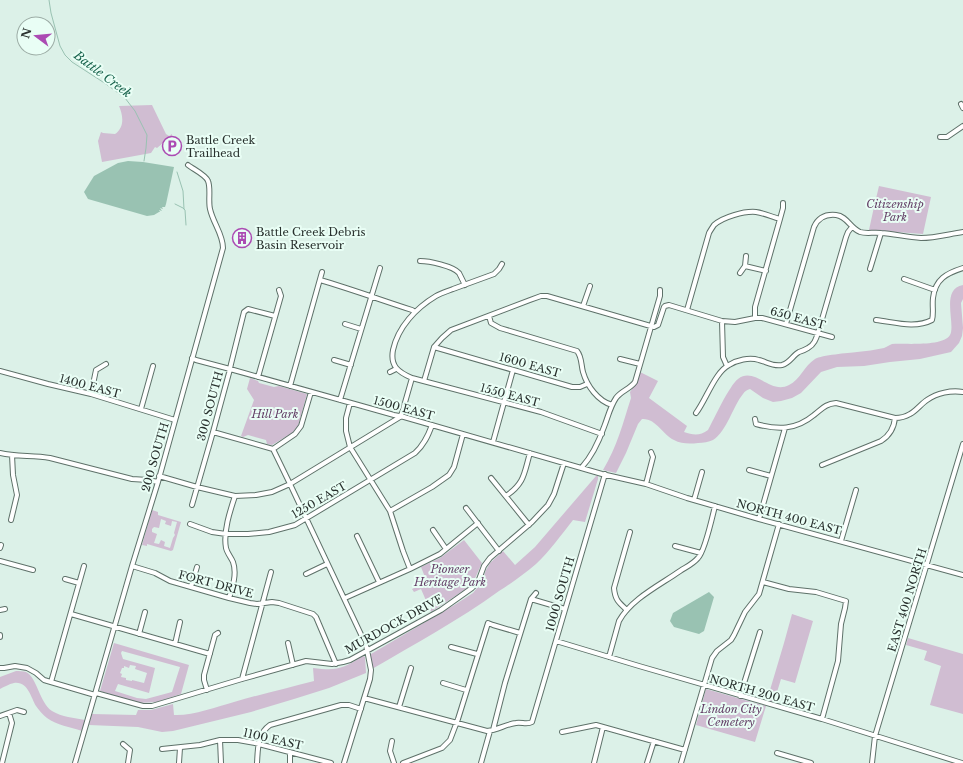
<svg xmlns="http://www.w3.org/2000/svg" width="963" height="763" font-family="'Libre Baskerville',serif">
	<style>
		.green { fill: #d0bdd2; fill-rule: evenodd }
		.water { fill: #99c2b2 }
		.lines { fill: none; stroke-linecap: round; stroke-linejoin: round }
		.stream { stroke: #99c2b2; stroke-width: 1 }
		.minor-casing { stroke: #5e7169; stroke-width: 6 }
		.minor { stroke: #fff; stroke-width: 4 }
		.labels { text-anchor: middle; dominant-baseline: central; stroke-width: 4; stroke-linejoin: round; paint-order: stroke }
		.poi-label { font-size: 11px; fill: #29312e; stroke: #e9fef5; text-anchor: start }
		.park-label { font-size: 11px; font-style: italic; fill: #633e66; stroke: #e9fef5 }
		.street-label { font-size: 11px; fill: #29312e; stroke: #e9fef5 }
		.water-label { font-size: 12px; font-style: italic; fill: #19634d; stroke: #e9fef5 }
	</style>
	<rect width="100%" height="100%" fill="#dcf1e8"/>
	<path class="green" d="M152,105L166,134L169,136L172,134V136L169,138L157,148L155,147L151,153L102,162L98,141L101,132L103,133L115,134C125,127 123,115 119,106Z
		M879,186L931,197L923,234L869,230L874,207Z
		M963,285V299L961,303L963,328L962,336L959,343L951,352L920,359L890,362L864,366L837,367L821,372L801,393L792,398L781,401L773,402L763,398L750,389C747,390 745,391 743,394C733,406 727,431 713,440C709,442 703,443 698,443C690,444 681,444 674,440C663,435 656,418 642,419L638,424L626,453L616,473L603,470C617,447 623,423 631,398L630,392L637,382L640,372L658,381L649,398L687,426L684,432C693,435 700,436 708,430C714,419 729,386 738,379C755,366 770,395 789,385C800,380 804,366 815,359C822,355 848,353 857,352C866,351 875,350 884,348C887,347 889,345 892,344C905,343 943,347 950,335C956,324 940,289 963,285Z
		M250,378L258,381L259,383L274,387L279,386L307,394L298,426L292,433L272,445L267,444L266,440L248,435L243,437L241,436L254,400L247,389Z
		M596,476H598V479L585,522L573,520C561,535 550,551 536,564C524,574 512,583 499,591C459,620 415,644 372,669L370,656L371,654L456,604L473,593L482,582L486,570L490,563L503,551L515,565L535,547Z
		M152,510L158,512V515L181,522L173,550L171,551L147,544V546L142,545ZM161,519L166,521L165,524L171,526L172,521L177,522L174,533L175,535L173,538L170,548L164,546L165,542L161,540L159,544L154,543L157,534L152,532V529L154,527L159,528Z
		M464,540L482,563C477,573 475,582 466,589L431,612L421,589L414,592L412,589L427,582L421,567L440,558Z
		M792,614L813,621L795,683L781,679L774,702L767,700L784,643Z
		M908,638L963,654V714L930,705L941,666L924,660L927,651L906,645Z
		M114,643L189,665L181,694L157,702L139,703L100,691ZM122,651L180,667L172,692L146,699L137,698L115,691L118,684L149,693L155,668L123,659L121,653ZM130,665L136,666L135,669L147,673L144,683L132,680V681L126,680V678L121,677L122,674L120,673L122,668H124V666L129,668Z
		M363,656L365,657L366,673L329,688L294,699L251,712L173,731L162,732L138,727L89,725L92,714L136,715L138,710H151L173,704L174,715C192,716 216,707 234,702C261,694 288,688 314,681L313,668C337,671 342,669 363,656Z
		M16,671C19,671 23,671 26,672C37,677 39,702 52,711C62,717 74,718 85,720L82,731C70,727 57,725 47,718C43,715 39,710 36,706C31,698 28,681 14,683C9,684 4,687 0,689V677Z
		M706,689L766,706L755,742L696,725Z"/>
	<path class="water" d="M128,161L143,162L174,167L166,204L165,207H162L163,209L160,208L162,211L159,210L160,212H159L154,215L147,216L88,199L84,192L94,176L118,163Z
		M709,592L714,597L704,631L699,634L674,627L670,621L673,613Z"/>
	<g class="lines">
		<path class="stream" d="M49,0L51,13L60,46L65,55L72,62L106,84L125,98L135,111L147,135L146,148L144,161
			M177,172L183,191L184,209
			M175,204L183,208L185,210L186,225"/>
		<g class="minor-casing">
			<path id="minor" d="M961,104L963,108
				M940,137H947L963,126
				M420,261C429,261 453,266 459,273C461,277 463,281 465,285
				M502,264L499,269L494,274C480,279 467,284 453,289C448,291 441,293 436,296C416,308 398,327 393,350C390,366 398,372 412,378L541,412L602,434
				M745,266L766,271
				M870,269L881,233
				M740,273L745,266L746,256
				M904,279L935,290
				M320,280C351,289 381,300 412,310L415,312
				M583,306L590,286
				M687,310L709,233C710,231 712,228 714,225C723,217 744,211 756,212C764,213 772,217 780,219
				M489,316L491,323L500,328L577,351C582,357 581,365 583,372C587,386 598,401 612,405
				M755,318V307L780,219L783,208V203
				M876,320C894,322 915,329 932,320C934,313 932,306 933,298C935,279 947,273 963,268
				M722,321L723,357L727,366
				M345,324L361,329
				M786,324L814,227C818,218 826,214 836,215C847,216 850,228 860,232C866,234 874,232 881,233C894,234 907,237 921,238C935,238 949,234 963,232
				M434,347L572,387H580L587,384
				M192,358L196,360L230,369L394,415L404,417L602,474L646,484L687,498L759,519L963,575
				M620,359L640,364
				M334,360L351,365
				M0,371L48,384L91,394L175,420
				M390,372L396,369
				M258,377L281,296L279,290
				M424,381L434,347L442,338L451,330L530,300L541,296H547L654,327L658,325L664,307L665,306L669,305L722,321L735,322L755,318H762L832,337
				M290,386L322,272
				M91,394L96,370L106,364
				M340,400L380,268
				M350,403L346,418V431L350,447L390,511L403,551L410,569
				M141,409L153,366
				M696,413C706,400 715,372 729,365C737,360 749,357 759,360C767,362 773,367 782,365C790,363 793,355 799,352C802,351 805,350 808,348C814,345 816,339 818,333L846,237L848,232L852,227
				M755,419L756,424C778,430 796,430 814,415C822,409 825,404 836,403L895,418C900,418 905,417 910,414C916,411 921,404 927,400C937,393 951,390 963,392
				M213,432L273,449
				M493,442L513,370
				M273,449L290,484L366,645L371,670L370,679L344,763
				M273,449L295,434L301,426L311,392
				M0,453C16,457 33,455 50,458L132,479L148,480L158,482
				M822,465L881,441C889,436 894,428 895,418
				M582,467C593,455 599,441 604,427C608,417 610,407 616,398C621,391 630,389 635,382L660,296V290
				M749,470L771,476
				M159,476L197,487L235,496L256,495L272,492L290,484L400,417L402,413L412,378
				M491,478L529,525
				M646,484L653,457L651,452
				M506,496C525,483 524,473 530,453
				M694,500L702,472
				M192,505L213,432L229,373L231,364L244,312L248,309L275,316
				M466,508L499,551
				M390,511L432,487L449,475L454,467L463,434
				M759,519L785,428
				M11,520L17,495L13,475L12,455
				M190,524L212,532L226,534H248L269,532L295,525L415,453C424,445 428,436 432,425
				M433,530L446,549
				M357,536L379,582
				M841,541L856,490
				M675,546L701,553
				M0,548L1,545
				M0,561L33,570
				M132,566L155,573L170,581L229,598L250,603L257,604L272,602L279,603L313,614L316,617L336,664
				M306,574L327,564
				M65,579L79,583
				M763,582L789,589L816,592L846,601L845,608L841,624L838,661L822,719
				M191,587L197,567
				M229,598C233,586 237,573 233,562C231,557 227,553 226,548C223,532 230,511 235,496
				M345,598L410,569L440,554L478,523
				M531,599L565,609
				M0,610L5,609
				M627,610C619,603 615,600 614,588L630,532
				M71,614L210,654
				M139,634L145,612
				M0,635V637
				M556,641L639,666L822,719L962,763
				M288,643L293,665
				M175,644L180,622
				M451,647L477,654
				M609,657L619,621C631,599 660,585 680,571C686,567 693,564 698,558C705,551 712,518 715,506
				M0,668H4L15,666L27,668L36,673L44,680L95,695
				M242,679L271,572
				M51,682L84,566
				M443,683L466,690
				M207,690L204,680V675L215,635L218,633
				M96,693L143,706H152L242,679L306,661L332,664L343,662L350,660L441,610L472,588L478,582L484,566L490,558L532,522L548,505L554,494L564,463
				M740,696L760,632
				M364,698L487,731C498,730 506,724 516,723C522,722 527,725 532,722L605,474
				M399,707L411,668
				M0,716L17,710L24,712
				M493,730L505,683L531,599L536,593
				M562,732L596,725L685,750
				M220,740L221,763
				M392,741L390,751L394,763
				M123,744L130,750L128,763
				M162,749L200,745L220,740H238L255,743L331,763
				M777,753L811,763
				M2,763L12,723L9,713
				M75,763L132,566L158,482L223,248C223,234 213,223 210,209C208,201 211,188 208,181C206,175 193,169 188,165
				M179,763L180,748
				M257,763C258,749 257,734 270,725L341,705H349L361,709
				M290,763V752
				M403,763L442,748L450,740L458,719L488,623L493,625L520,633
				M481,763L490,731
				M594,763L603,727
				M647,763L654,741
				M681,763L712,658L717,651L731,640L734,635L745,612L759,594L779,524
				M872,763L875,736L963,444"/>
		</g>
		<use href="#minor" class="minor"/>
	</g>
	<defs>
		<g id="parking-ring" transform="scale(1)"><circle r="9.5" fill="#e9fef5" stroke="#ab4bb3" stroke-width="1.5"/><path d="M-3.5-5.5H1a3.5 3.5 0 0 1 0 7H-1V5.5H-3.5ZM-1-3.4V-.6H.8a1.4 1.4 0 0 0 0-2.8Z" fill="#ab4bb3"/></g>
		<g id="building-ring" transform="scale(1)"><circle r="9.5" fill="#e9fef5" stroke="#ab4bb3" stroke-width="1.5"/><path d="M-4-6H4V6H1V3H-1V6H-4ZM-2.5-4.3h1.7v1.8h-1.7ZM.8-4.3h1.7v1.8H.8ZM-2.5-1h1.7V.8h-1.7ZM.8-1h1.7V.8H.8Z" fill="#ab4bb3"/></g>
	</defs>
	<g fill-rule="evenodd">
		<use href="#parking-ring" x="172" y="146"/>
		<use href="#building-ring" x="242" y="238"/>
	</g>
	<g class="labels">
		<g class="poi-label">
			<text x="186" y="140">Battle Creek<tspan x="186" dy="13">Trailhead</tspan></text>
			<text x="256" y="232">Battle Creek Debris<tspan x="256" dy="13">Basin Reservoir</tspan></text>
		</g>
		<g class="park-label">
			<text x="895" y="204">Citizenship<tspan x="895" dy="13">Park</tspan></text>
			<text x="275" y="414">Hill Park</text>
			<text x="450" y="569">Pioneer<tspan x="450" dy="13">Heritage Park</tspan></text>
			<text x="731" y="709">Lindon City<tspan x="731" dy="13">Cemetery</tspan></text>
		</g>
		<g class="street-label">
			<text transform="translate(798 318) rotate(15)">650 EAST</text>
			<text transform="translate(530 365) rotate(16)">1600 EAST</text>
			<text transform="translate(90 386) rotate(15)">1400 EAST</text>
			<text transform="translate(510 395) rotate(15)">1550 EAST</text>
			<text transform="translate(210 406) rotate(-75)">300 SOUTH</text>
			<text transform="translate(404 408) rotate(15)">1500 EAST</text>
			<text transform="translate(155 457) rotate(-74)">200 SOUTH</text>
			<text transform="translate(319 500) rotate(-30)">1250 EAST</text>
			<text transform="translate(789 517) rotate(15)">NORTH 400 EAST</text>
			<text transform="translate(216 584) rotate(15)">FORT DRIVE</text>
			<text transform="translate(560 594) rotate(-74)">1000 SOUTH</text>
			<text transform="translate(907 600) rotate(-73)">EAST 400 NORTH</text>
			<text transform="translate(394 624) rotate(-29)">MURDOCK DRIVE</text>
			<text transform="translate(762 693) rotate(16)">NORTH 200 EAST</text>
			<text transform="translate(273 739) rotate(13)">1100 EAST</text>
		</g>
		<g class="water-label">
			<text transform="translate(103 74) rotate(37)">Battle Creek</text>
		</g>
	</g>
	<g transform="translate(36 36) rotate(286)"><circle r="19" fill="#e9fef5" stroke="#9caca5"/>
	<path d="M0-3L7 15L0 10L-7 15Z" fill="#ab4bb3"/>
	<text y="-6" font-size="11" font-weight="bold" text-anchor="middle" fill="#29312e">N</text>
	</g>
</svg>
